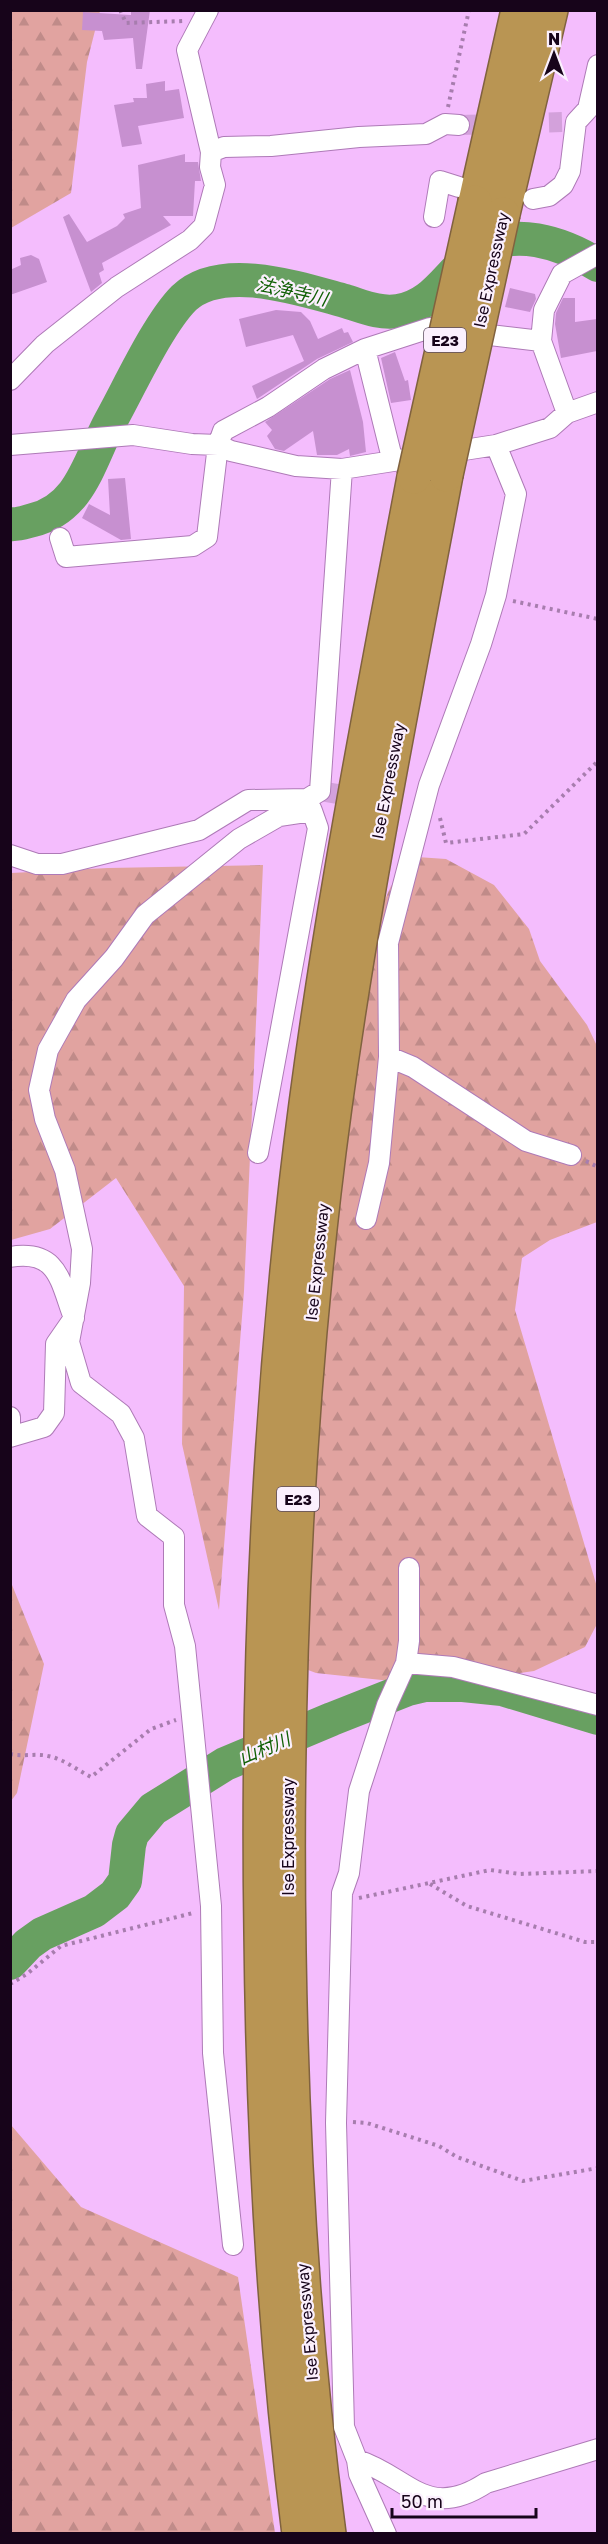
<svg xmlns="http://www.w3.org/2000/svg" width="608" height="2544" font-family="'Golos Text','Noto Sans JP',sans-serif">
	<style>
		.forest { fill: url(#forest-firs) }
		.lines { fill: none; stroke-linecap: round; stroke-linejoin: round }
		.river { stroke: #68a061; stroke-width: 34 }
		.building { fill: #c790d0 }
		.minor-tunnel { stroke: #d3a1db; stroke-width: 20; stroke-dasharray: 20 10; stroke-linecap: butt }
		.minor-casing { stroke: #ae7ab7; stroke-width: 22 }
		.motorway-casing { stroke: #80623f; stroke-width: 36 }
		.path { stroke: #a77dae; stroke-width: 4; stroke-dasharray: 3 4.5; stroke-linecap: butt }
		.minor { stroke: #fff; stroke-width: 20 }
		.motorway { stroke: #b99553; stroke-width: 33 }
		.motorway-bridge-casing { stroke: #80623f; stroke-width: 36; stroke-linecap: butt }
		.motorway-bridge { stroke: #b99553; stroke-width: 33 }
		.labels { text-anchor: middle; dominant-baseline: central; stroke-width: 4.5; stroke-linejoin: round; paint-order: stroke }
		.shield { fill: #fbf0fd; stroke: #5b4b5e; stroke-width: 1.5 }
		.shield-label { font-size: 15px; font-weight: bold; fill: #17041a }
		.street-label { font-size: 16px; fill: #17041a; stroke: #fbf0fd }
		.water-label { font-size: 18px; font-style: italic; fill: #116006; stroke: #fbf0fd }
	</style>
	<defs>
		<pattern id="forest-firs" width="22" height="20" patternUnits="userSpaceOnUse" patternTransform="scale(1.5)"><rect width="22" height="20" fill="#e1a3a0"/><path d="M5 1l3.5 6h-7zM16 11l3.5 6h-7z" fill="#c08b89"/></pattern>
	</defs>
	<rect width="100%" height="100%" fill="#f4bdfd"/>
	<path class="forest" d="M10,11H100L87,62L71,193L11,228Z
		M417,857L446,859L494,885L529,929L540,961L587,1025L597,1046V1222L550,1240L522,1258L515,1310L597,1587V1624L585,1647L534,1671L473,1680L391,1681L316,1673L266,1654L368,938L391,886Z
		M263,865L244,1291L219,1610L182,1444L184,1286L116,1178L50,1229L11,1240V873L108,868Z
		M10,1580L44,1664L17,1793L11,1801Z
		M11,2125L81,2207L238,2277L275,2533H11Z"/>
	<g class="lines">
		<path class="river" d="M10,524C18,525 25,522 33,520C81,508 89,461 110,422C129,388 158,324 184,298C222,262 301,289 345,301C362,306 379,314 398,311C434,306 448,273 475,253C511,225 563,243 598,265
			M10,1963L28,1944L42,1934L94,1911L115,1895L125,1881L129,1845L132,1834L153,1809L225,1764L332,1719L408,1689L425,1685H463L502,1689L598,1718"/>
	</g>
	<path class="building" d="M131,10H150L142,69H136L133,38L104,40L102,31L82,30L83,12L131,15Z
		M165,81V91L179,89L184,118L138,126L142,144L122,147L114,105L134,102L133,98H147L146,84Z
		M185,154V162H198L201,181H195L193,216H163L171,225L102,263L104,270L99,273L102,283L91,292L63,217L69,214L87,242L117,226L125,218L123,214L141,208L138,165Z
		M31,255L39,259L47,282L10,295V270L21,265L20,258Z
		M510,288L535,294L536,299L530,312L505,307Z
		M563,298H575V322L597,319V351L561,358L555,324L556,313Z
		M276,310L301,312L310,321L318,339L342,328L344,333L348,332L353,342L317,359L257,399L252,386L304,361L293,335L246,347L239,319Z
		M395,352L405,381L408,380L411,400L391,403L381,358Z
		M350,370L363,422L366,452L350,456L349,449L337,455H317L313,431L284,451L275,449L267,436L272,430L265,422L330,379Z
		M125,478L131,539L121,540L82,518L89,504L110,515L108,479Z"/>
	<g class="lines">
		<path class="minor-tunnel" d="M459,125L562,122
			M320,791L408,806"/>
		<g class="minor-casing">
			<path id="minor" d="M211,152L224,147L271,146L359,137L426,134L445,124L459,125
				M533,199L549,196L563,185L570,171L576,122L588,109L598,65
				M434,217L440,181L459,187
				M365,349L391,454
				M10,380L45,344L117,287L190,240L204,226L215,185L210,167L211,152L187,50L208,10
				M567,413L541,341L544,310L562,274L598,254
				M10,445L133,435L192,444L218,445L231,451L296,466L342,469L496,445L550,428L567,413L598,402
				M60,538L66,557L193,546L207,537L218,445L223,431L268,407L324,369L365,349L430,328L541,341
				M10,855L37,864H62L199,830L248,800L307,799L320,791L342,469
				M389,1057L413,1067L526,1141L571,1155
				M258,1153L318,828L312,811
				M366,1219L379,1163L389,1057L388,943L429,785L481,644L496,595L516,494L496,445
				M10,1257C59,1249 60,1282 74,1318L56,1344L54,1413L44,1427L10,1437
				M10,1417V1423
				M406,1663L453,1667L598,1705
				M233,2245L213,2053L211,1906L185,1646L174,1605V1537L147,1516L134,1438L121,1414L81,1383L69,1342L80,1283L82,1249L65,1170L45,1119L39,1090L48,1050L76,1000L114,958L145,915L239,839L279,816L312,811L307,799
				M357,2460C408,2476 426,2522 486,2483L598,2449
				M386,2534L359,2474L357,2460L344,2427L336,2123L342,1893L349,1873L359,1791L387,1705L406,1663L409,1641V1568"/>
		</g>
		<g class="motorway-casing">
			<path id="motorway" d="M475,202L518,10
				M503,214L551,10
				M299,2534C274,2334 263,2133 261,1932C257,1682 268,1433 296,1185C323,947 370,712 414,477
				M329,2534C303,2341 292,2146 289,1952C285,1699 295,1445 324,1193C352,952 401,714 446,475"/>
		</g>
		<path class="path" d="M120,10L126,23L183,21
			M448,107L469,10
			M513,601L598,619
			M440,818L446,843L524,834L598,761
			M586,1161L598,1167
			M10,1754C23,1757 36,1753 48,1756C64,1759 77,1770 91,1777L151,1729L176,1720
			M430,1884L467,1906L585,1942H598
			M359,1898L490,1870L520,1874L598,1871
			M10,1984L27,1974L61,1946L193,1913
			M353,2122L367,2123L439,2146L457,2157L523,2181L598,2168"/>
		<use href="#minor" class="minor"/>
		<use href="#motorway" class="motorway"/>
		<g class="motorway-bridge-casing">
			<path id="motorway-bridge" d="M446,475L503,214
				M414,477L475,202"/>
		</g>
		<use href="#motorway-bridge" class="motorway-bridge"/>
	</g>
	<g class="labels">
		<g class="shield">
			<rect x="424" y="328" width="42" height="24" rx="4.5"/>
			<rect x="277" y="1487" width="42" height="24" rx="4.5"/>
		</g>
		<g class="shield-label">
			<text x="445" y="340">E23</text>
			<text x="298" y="1499">E23</text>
		</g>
		<g class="street-label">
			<text transform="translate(491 270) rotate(-78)">Ise Expressway</text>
			<text transform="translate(388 781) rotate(-79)">Ise Expressway</text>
			<text transform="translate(317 1262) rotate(-84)">Ise Expressway</text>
			<text transform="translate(288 1837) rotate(-90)">Ise Expressway</text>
			<text transform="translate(307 2322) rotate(-95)">Ise Expressway</text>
		</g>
		<g class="water-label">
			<text transform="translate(292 291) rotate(13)">法浄寺川</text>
			<text transform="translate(264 1748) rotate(-23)">山村川</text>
		</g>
	</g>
	<rect width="608" height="2544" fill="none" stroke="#17041a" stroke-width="24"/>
	<g transform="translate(554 54)" stroke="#fbf0fd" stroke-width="4.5" paint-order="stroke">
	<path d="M0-4.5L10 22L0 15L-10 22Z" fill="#17041a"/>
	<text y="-9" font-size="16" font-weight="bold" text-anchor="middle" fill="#17041a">N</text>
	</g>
	<path d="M392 2508v9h144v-9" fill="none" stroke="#17041a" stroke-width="3"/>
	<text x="401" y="2508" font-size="18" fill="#17041a" stroke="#fbf0fd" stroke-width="4.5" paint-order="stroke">50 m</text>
</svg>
